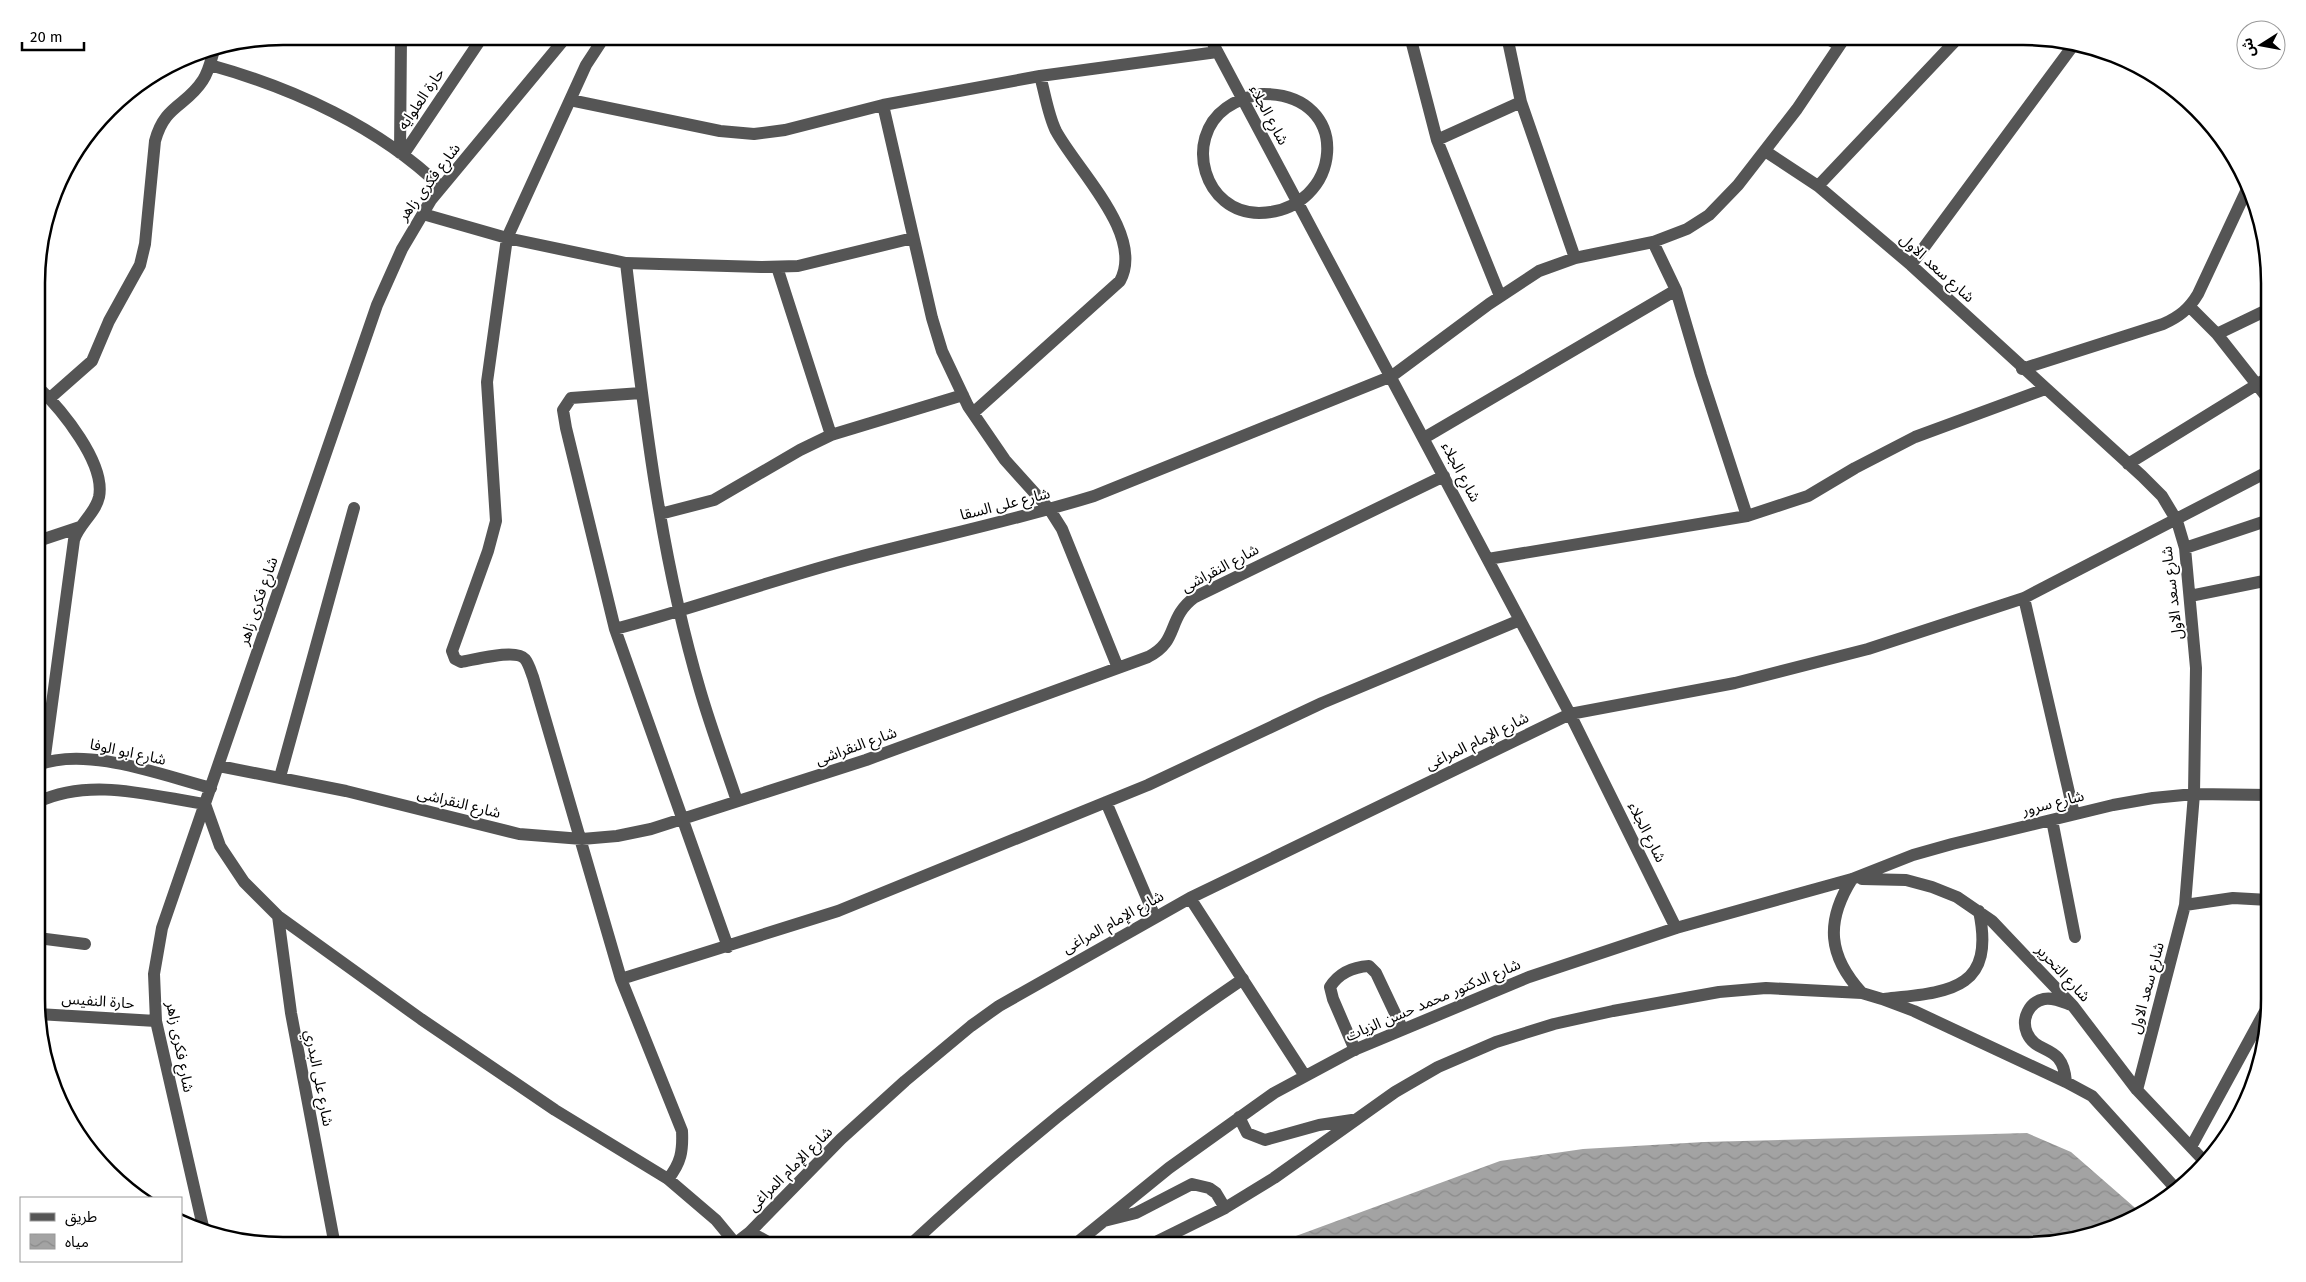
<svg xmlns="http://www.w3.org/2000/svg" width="2306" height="1282" font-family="'Fira Sans','Noto Sans Arabic',sans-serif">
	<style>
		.water { fill: url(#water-waves) }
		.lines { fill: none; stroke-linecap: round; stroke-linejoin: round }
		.minor { stroke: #555; stroke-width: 12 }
		.labels { text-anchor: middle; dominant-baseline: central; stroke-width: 4; stroke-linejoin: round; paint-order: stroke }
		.street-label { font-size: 15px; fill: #000; stroke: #fff }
		.rim { fill: none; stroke: #000; stroke-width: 2.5 }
	</style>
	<defs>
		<pattern id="water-waves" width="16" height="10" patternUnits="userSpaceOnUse" patternTransform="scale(1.25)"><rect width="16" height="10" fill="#a3a3a3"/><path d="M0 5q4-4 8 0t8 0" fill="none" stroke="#8b8b8b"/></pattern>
	</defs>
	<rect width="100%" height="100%" fill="#fff"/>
	<path class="water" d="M2027,1133L2071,1152L2141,1213L2102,1233L2038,1245H1257L1285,1240L1500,1161L1583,1149L1704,1142Z"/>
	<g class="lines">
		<path class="minor" d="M605,36L586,65L507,238L487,382L496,521L488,551L452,651L455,659L461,662C474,660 516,648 525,659C529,664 531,672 533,677L621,979L682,1131C683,1151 681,1163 668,1179
			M1209,36L1570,714L1676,928
			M1410,36L1437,140L1500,296
			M1507,36L1521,102L1575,258
			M1822,36L1839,45
			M210,65C293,88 379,127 441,187
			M1261,94C1356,92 1343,212 1259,213C1204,213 1183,139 1226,108C1237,100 1248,97 1261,94Z
			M570,100L720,131L754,134L785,130L883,105L1040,76L1217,52
			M883,105L932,318L942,351L968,406L1005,460L1050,510L1062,529L1118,668
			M1437,140L1521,102
			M1765,151L1818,186L1911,265L2142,476L2162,496L2177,521L2185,548L2196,668L2195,728L2194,794L2185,905L2137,1090
			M400,153L401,36
			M403,155L483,36
			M1818,186L1960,36
			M423,214L507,238L626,263L761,267L798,266L913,238
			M1653,242L1676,290L1701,375L1747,516
			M626,263C643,406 659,551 700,690C711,728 725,765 737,801
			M1911,265L2075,43
			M777,267L831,435
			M2190,307L2217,334L2269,400
			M2217,334L2269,309
			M2022,369L2163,324C2179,317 2189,309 2198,294L2248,187
			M38,387C61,409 106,463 99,497C95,514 79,524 74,540L44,763
			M641,393L571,398L563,410L566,428L615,629L728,947
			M50,398L92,361L109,321L140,265L145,244L155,141C165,104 186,107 203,80C209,71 211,60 214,50
			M973,413L1120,281C1145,235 1077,170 1056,131C1048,115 1045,93 1040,76
			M1424,438L1676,290
			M2128,464L2269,377
			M660,514L714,500L800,450L831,435L963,395
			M38,541L80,527
			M2185,548L2269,520
			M1488,559L1747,516L1808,496L1855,468L1915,437L2045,389
			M2190,596L2269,580
			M2024,598L2074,814
			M615,629C696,608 774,579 855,558C935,537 1016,520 1094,496L1392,376L1489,304L1539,271L1575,258L1653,242L1687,229L1709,215L1738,185L1797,109L1846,36
			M38,765C87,746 161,775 211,788
			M219,766L346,791L519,834L582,839L617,836L651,829L866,760L1148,657C1180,641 1166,618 1195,597L1444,476
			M280,777L354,508
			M38,802C91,777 151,796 205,804L220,846L244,882L278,916L421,1019L555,1110L668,1179L716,1220L735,1243
			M1106,802L1155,917
			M2052,820L2075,937
			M1852,879C1825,922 1828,956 1862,993
			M1862,879L1906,880L1932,887L1957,897L1992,921L2073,1006L2137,1090L2206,1163
			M1190,898L1305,1076
			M2185,905L2233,898L2269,900
			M278,916L291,1013L335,1246
			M38,938L85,944
			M621,979L838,911L1148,785L1322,703L1520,620
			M1884,999C1947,992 1996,992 1979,911
			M38,1014L156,1021
			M1355,1050L1333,999L1330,987C1339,973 1352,967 1369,966L1376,973L1402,1028
			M2066,1082C2063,1042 2037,1056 2027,1033C2021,1019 2029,1002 2044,999C2053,997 2063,1002 2071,1005
			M1239,1117L1247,1133L1265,1140L1319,1125L1352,1120
			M2191,1147L2269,1004
			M1104,1221L1136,1213L1192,1184L1209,1188L1216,1193L1225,1208
			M204,1231L156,1021L154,974L162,928L377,305L402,249L431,200L567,36
			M750,1232L775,1246
			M1150,1245L1225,1208L1274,1178L1395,1092L1438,1067L1496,1042L1554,1024L1613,1011L1719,992L1766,988L1862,993L1882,999L1914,1011L2066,1082L2092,1096L2177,1190
			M732,1246L750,1232L841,1139L905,1081L971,1026L999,1006L1190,898L1570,714L1735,683L1868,649L2024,598L2269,471
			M909,1246C1013,1149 1125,1059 1243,979
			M1073,1246L1169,1168L1274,1093L1354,1050L1529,977L1676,928L1852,879L1913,855L1952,844L2113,805L2153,798L2194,794L2269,795"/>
	</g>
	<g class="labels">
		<g class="street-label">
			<text transform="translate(421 99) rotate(-56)">حارة العلوايه</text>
			<text transform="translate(1269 115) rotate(62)">شارع الجلاء</text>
			<text transform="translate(429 182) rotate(-53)">شارع فكرى زاهر</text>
			<text transform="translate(1937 268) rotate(42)">شارع سعد الاول</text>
			<text transform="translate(1461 472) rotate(62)">شارع الجلاء</text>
			<text transform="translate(1005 504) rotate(-14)">شارع على السقا</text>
			<text transform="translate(1220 568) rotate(-28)">شارع النقراشى</text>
			<text transform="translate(2172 593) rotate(-97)">شارع سعد الاول</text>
			<text transform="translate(258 601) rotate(-71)">شارع فكرى زاهر</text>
			<text transform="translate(1477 741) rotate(-26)">شارع الإمام المراغى</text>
			<text transform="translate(856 746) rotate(-20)">شارع النقراشى</text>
			<text transform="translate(128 752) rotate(12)">شارع ابو الوفا</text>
			<text transform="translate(459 803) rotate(14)">شارع النقراشى</text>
			<text transform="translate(2053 803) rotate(-14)">شارع سرور</text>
			<text transform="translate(1647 832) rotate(63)">شارع الجلاء</text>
			<text transform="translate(1113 922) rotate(-29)">شارع الإمام المراغى</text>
			<text transform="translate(2063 973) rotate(47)">شارع التحرير</text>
			<text transform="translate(2147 988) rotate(-75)">شارع سعد الاول</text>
			<text transform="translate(1433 1000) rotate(-23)">شارع الدكتور محمد حسن الزيات</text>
			<text transform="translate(98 1001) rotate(4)">حارة النفيس</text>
			<text transform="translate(180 1047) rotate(79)">شارع فكرى زاهر</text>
			<text transform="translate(319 1078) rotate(79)">شارع على البدري</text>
			<text transform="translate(790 1169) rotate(-45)">شارع الإمام المراغى</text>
		</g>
	</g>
	<path d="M0 0H2306V1282H0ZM283 45H2023A238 238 0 0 1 2261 283V999A238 238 0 0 1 2023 1237H283A238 238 0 0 1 45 999V283A238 238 0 0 1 283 45Z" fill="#fff" fill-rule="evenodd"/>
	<path class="rim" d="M283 45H2023A238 238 0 0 1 2261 283V999A238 238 0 0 1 2023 1237H283A238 238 0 0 1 45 999V283A238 238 0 0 1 283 45Z"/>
	<rect x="20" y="1197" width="162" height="65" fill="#ffffff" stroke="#999999"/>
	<rect x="30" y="1213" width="25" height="8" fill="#555555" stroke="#999999"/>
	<text x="65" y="1222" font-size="15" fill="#000000">طريق</text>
	<rect x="30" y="1234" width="25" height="15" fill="url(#water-waves)" stroke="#999999"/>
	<text x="65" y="1247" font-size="15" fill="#000000">مياه</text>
	<g transform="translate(2261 45) rotate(259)"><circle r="24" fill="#ffffff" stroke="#999999"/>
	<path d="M0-4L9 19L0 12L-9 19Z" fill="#000000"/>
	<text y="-8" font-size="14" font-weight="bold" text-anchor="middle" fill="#000000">ش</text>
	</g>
	<path d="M22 42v8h62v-8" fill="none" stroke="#000000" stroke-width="2.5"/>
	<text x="30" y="42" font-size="15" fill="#000000" stroke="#ffffff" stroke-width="4" paint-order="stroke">20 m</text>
</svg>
